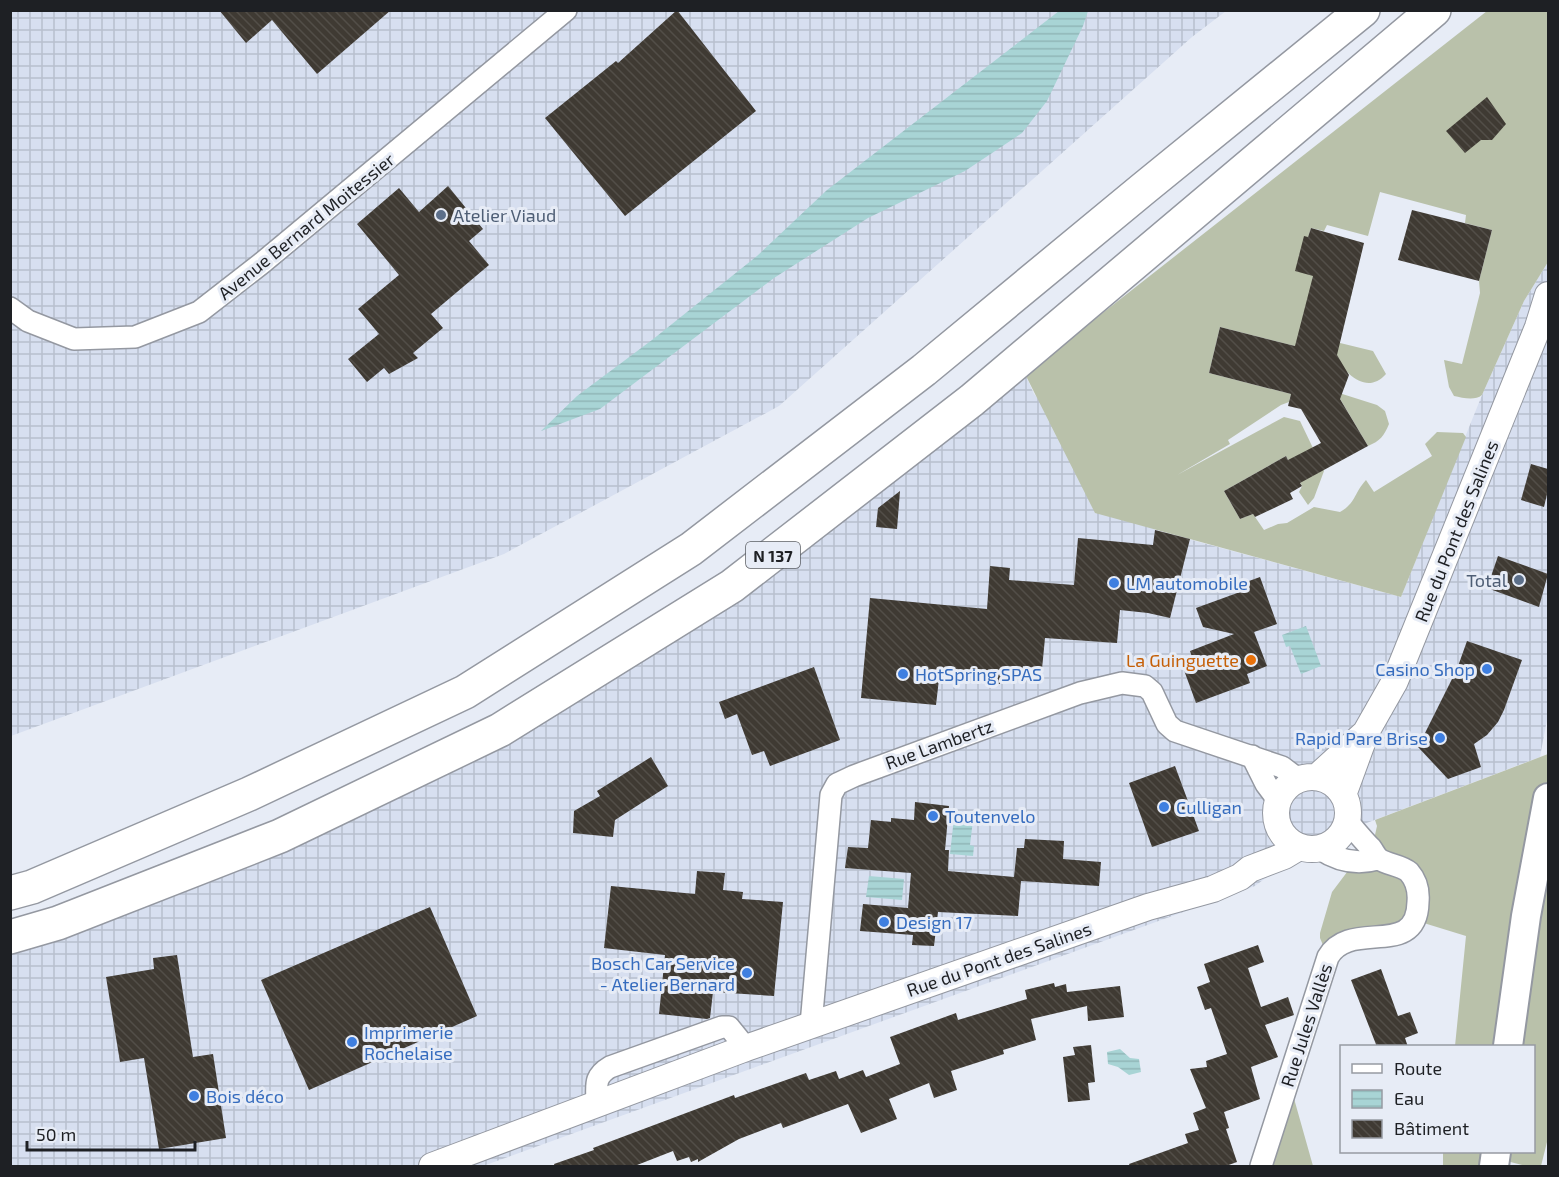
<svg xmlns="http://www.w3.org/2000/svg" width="1559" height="1177" font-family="'Exo 2',sans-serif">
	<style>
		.industrial { fill: url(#industrial-grid) }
		.grass { fill: #b9c1aa }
		.water { fill: url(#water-rules) }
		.building { fill: url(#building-back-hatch) }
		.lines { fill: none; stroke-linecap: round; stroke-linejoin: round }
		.minor-casing { stroke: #9498a1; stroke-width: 24 }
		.tertiary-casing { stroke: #9498a1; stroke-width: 28 }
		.secondary-casing { stroke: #9498a1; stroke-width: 32 }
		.trunk-casing { stroke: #9498a1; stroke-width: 36 }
		.minor { stroke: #fff; stroke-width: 21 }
		.tertiary { stroke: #fff; stroke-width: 26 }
		.secondary { stroke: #fff; stroke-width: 28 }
		.trunk { stroke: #fff; stroke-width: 33 }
		.service-dot { fill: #5c6f8a; stroke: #e7ecf6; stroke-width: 2 }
		.shop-dot { fill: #3f7fe0; stroke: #e7ecf6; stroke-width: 2 }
		.food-dot { fill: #e8710a; stroke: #e7ecf6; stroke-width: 2 }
		.labels { text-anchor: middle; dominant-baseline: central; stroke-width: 6; stroke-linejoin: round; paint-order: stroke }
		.shield { fill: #e7ecf6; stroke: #5a5d63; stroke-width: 1.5 }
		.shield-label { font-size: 16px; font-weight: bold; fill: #1e2024 }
		.service-label { font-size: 18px; fill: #4e5e75; stroke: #e7ecf6; text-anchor: start }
		.street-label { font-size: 18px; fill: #1e2024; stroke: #e7ecf6 }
		.shop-label { font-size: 18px; fill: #366cbe; stroke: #e7ecf6; text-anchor: start }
		.food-label { font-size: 18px; fill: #c56008; stroke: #e7ecf6; text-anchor: end }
	</style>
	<defs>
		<pattern id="industrial-grid" width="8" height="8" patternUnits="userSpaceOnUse" patternTransform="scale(1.5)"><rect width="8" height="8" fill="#d7dff0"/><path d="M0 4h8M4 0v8" fill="none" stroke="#b8bfce"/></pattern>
		<pattern id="water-rules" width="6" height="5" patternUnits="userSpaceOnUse" patternTransform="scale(1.5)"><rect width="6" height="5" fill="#a8d4d5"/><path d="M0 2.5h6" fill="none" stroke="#90b6b7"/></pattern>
		<pattern id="building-back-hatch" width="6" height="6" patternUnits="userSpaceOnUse" patternTransform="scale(1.5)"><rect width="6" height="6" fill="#3f3a33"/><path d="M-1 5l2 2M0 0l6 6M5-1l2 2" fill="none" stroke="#524e48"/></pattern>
	</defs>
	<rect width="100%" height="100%" fill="#e7ecf6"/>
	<path class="industrial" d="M11,11H1226L1192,37L779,406L504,554L11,736Z
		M1548,262V714L1540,757L1364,824L1339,862H1287L1255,886L483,1166H11L10,948L178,895L409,792L748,591L829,532L1025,374L1034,394L1155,530L1401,597L1482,395L1524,301Z"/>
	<path class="grass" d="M1487,11H1548V262L1524,301L1482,395C1475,401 1463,398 1454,396L1449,387L1444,360L1462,364L1480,293L1479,281L1492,230L1465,223L1466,215L1380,192L1368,236L1327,225L1324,231L1311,228L1308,237L1313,276L1303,348L1220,327L1209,373L1291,394L1289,402L1281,405L1228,440L1230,444L1177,475L1284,417L1300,421L1324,471L1314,498L1308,505L1299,492L1302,486L1286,456L1224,491L1240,519L1253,514L1264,530L1278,524L1287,523L1314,507L1340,512C1356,503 1354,493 1366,480L1374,492L1432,456L1425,444L1437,432L1463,433L1466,437L1401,597L1095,513L1025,374Z
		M1336,342L1373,351L1386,374C1366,396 1347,373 1332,356Z
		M1336,392L1377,405L1385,411L1389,424C1384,436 1380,441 1368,446Z
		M1548,754V1138L1541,1166H1526L1495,1158L1494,1166H1443V1152H1534V1046H1455L1466,936L1414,920L1328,957L1320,938V933L1332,892L1375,835L1377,826L1375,820Z
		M1293,1095L1313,1166H1261Z"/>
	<path class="water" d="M1059,11H1088L1083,26L1047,101L1022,133L965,171L868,218L774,278L600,409L541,431L577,396L652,340L757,256L827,190Z
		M1306,626L1321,666L1301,674L1290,646L1286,647L1282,635Z
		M954,818L973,820L970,845L974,846L973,856L950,854Z
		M869,876L904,879L902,900L866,897Z
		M1120,1049L1130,1058L1139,1059L1141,1072L1129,1075L1118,1067L1108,1064L1107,1052Z"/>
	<path class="building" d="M219,10H391L317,74L272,20L246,43Z
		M677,10L756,111L625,216L545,118L616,61L618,63Z
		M1487,97L1506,124L1492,140H1481L1465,153L1446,131Z
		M448,186L483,229L469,241L489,265L431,314L443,328L413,353L418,358L389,374L384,368L367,382L348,359L379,334L358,309L399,275L357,224L399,188L419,212Z
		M1412,210L1492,230L1479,281L1398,260Z
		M1311,228L1364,243L1337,355L1349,375L1340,399L1368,446L1300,483L1302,486L1290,493L1293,499L1255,517L1253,514L1240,519L1224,491L1286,456L1288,460L1321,443L1301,409L1288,406L1291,394L1209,373L1220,327L1295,346L1313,276L1295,271L1304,236L1308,237Z
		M1531,464L1548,469V490L1544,507L1521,500Z
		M900,491L897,529L876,527L878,508Z
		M1155,530L1190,539L1170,618L1148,613L1120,610L1117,643L1045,638L1042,669L1023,666L1021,677L1001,675L1000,684L939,679L936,705L861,698L870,598L987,609L990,566L1010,568L1009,580L1074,585L1078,538L1153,545Z
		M1498,556L1548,574L1539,607L1487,588Z
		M1260,577L1277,624L1254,632L1267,666L1247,674L1250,683L1196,703L1181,662L1192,657L1190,651L1234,634L1203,627L1196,608L1240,592L1238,585Z
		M1467,641L1522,660L1504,710L1498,722L1487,735L1474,744L1481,767L1448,779L1418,747L1457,669Z
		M814,667L840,740L770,766L764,751L752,755L737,714L725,719L719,702Z
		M651,757L668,786L615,820L613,837L573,833L574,811L600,796L597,791Z
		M1175,766L1199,831L1152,847L1129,783Z
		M915,802L949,806L945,850H949L948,871L1014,877L1017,848H1024L1025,839L1064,841L1063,859L1101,862L1099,886L1021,881L1018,916L938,912L934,946L912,945L913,935L860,931L863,904L908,908L911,873L845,868L848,847L868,848L871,820L891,822V818L914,820Z
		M697,871L725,873L723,890L743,892L742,899L783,902L774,996L713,992L710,1018L707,1019L659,1014L665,955L604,948L611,886L695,894Z
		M430,907L477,1016L309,1090L261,980Z
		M1258,945L1264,962L1248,968L1261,1007L1288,997L1294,1015L1265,1025L1278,1057L1251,1067L1260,1099L1224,1112L1229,1128L1226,1129L1237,1162L1223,1167H1130L1129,1164L1188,1143L1185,1134L1199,1130L1193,1113L1206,1108L1190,1069L1207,1067L1206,1061L1227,1054L1211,1008L1205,1010L1197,987L1210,982L1204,964Z
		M177,955L193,1057L213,1054L226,1138L159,1149L144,1058L120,1062L106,977L154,969L153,958Z
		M1381,969L1398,1016L1410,1012L1418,1033L1405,1038L1408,1047H1377L1351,980Z
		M1054,983L1055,987L1066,984L1067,992L1120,986L1124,1017L1088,1021L1087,1006L1031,1019L1036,1040L1003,1050L1004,1054L951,1071L957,1090L934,1098L929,1083L889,1099L897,1119L861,1133L848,1104L783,1128L781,1123L739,1139L698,1162V1159L691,1162L689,1157L677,1161L673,1151L632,1167H555L554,1164L594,1150L593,1148L734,1095L735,1098L806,1073L809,1080L836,1071L839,1079L863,1070L866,1077L900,1064L890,1037L956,1013L958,1020L1027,999L1025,990Z
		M1091,1045L1095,1082L1088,1083L1090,1100L1068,1102L1063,1057L1075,1055L1073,1047Z"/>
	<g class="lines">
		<g class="minor-casing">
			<path id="minor" d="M10,308L28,321L74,339L135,337L199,312L262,263L566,10
				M1252,756L1266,784L1278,800
				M1320,849C1338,861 1357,865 1378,859
				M811,1025L831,795L837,784L854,776L1080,693L1122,683L1145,686L1152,692L1167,724L1175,731L1282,767L1298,779
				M597,1104C597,1086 593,1077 610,1067L722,1027H729L746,1048
				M1261,1166L1328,957C1350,918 1417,960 1418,902C1419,891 1416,880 1409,872C1401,865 1388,865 1379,859C1376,857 1374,852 1371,848C1363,840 1355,830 1347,821"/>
		</g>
		<g class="tertiary-casing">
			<path id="tertiary" d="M1276 813a36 36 0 1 1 72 0a36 36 0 1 1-72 0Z
				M1317,777L1364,734
				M1343,795L1366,732L1395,681L1538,327L1548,295
				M432,1166L746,1048L1148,907L1213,889L1240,877L1250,869L1284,856L1299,847"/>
		</g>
		<g class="secondary-casing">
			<path id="secondary" d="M1508,1046L1526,916L1548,798
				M1494,1166L1496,1152"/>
		</g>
		<g class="trunk-casing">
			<path id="trunk" d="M10,893L32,887L249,794L465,692L691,549L924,370L1143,189L1363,10
				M10,937L58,923L280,836L500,730L732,586L972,400L1434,10"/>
		</g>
		<use href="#minor" class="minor"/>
		<use href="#tertiary" class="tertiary"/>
		<use href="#secondary" class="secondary"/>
		<use href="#trunk" class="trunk"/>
	</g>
	<g class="service-dot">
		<circle cx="441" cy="215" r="6"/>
		<circle cx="1519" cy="580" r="6"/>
	</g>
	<g class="shop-dot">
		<circle cx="1114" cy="583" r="6"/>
		<circle cx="1487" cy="669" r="6"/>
		<circle cx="903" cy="674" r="6"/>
		<circle cx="1440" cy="738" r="6"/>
		<circle cx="1164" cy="807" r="6"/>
		<circle cx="933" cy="816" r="6"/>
		<circle cx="884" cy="922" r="6"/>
		<circle cx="747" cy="973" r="6"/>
		<circle cx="352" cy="1042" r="6"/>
		<circle cx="194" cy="1096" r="6"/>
	</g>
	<circle class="food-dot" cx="1251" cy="660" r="6"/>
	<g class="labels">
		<rect class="shield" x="746" y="542" width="54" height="26" rx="4.5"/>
		<g class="shield-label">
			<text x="773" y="555">N 137</text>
		</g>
		<g class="service-label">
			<text x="453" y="215">Atelier Viaud</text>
			<text x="1507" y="580" text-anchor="end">Total</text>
		</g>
		<g class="street-label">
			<text transform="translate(306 226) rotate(-39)">Avenue Bernard Moitessier</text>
			<text transform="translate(1456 531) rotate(-68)">Rue du Pont des Salines</text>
			<text transform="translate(939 744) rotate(-20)">Rue Lambertz</text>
			<text transform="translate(999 959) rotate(-19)">Rue du Pont des Salines</text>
			<text transform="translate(1306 1025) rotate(-72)">Rue Jules Vallès</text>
		</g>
		<g class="shop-label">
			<text x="1126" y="583">LM automobile</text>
			<text x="1475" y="669" text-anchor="end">Casino Shop</text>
			<text x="915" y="674">HotSpring SPAS</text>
			<text x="1428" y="738" text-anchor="end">Rapid Pare Brise</text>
			<text x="1176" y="807">Culligan</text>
			<text x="945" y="816">Toutenvelo</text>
			<text x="896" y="922">Design 17</text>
			<text x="735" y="963" text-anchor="end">Bosch Car Service<tspan x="735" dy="21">- Atelier Bernard</tspan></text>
			<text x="364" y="1032">Imprimerie<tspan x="364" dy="21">Rochelaise</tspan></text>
			<text x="206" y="1096">Bois déco</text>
		</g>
		<g class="food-label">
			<text x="1239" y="660">La Guinguette</text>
		</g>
	</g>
	<rect width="1559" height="1177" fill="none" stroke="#1e2024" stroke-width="24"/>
	<rect x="1340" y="1045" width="195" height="108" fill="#e7ecf6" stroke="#979aa2" stroke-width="1.5"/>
	<rect x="1352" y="1064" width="30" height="9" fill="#ffffff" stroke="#979aa2" stroke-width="1.5"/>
	<text x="1394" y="1075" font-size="18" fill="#1e2024">Route</text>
	<rect x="1352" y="1090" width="30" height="18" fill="url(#water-rules)" stroke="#979aa2" stroke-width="1.5"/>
	<text x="1394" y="1105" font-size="18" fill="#1e2024">Eau</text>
	<rect x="1352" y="1120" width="30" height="18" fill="url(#building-back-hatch)" stroke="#979aa2" stroke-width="1.5"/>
	<text x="1394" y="1135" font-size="18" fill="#1e2024">Bâtiment</text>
	<path d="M27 1141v9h168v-9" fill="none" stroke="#1e2024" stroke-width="3"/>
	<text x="36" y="1141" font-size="18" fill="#1e2024" stroke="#e7ecf6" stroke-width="4.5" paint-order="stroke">50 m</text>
</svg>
